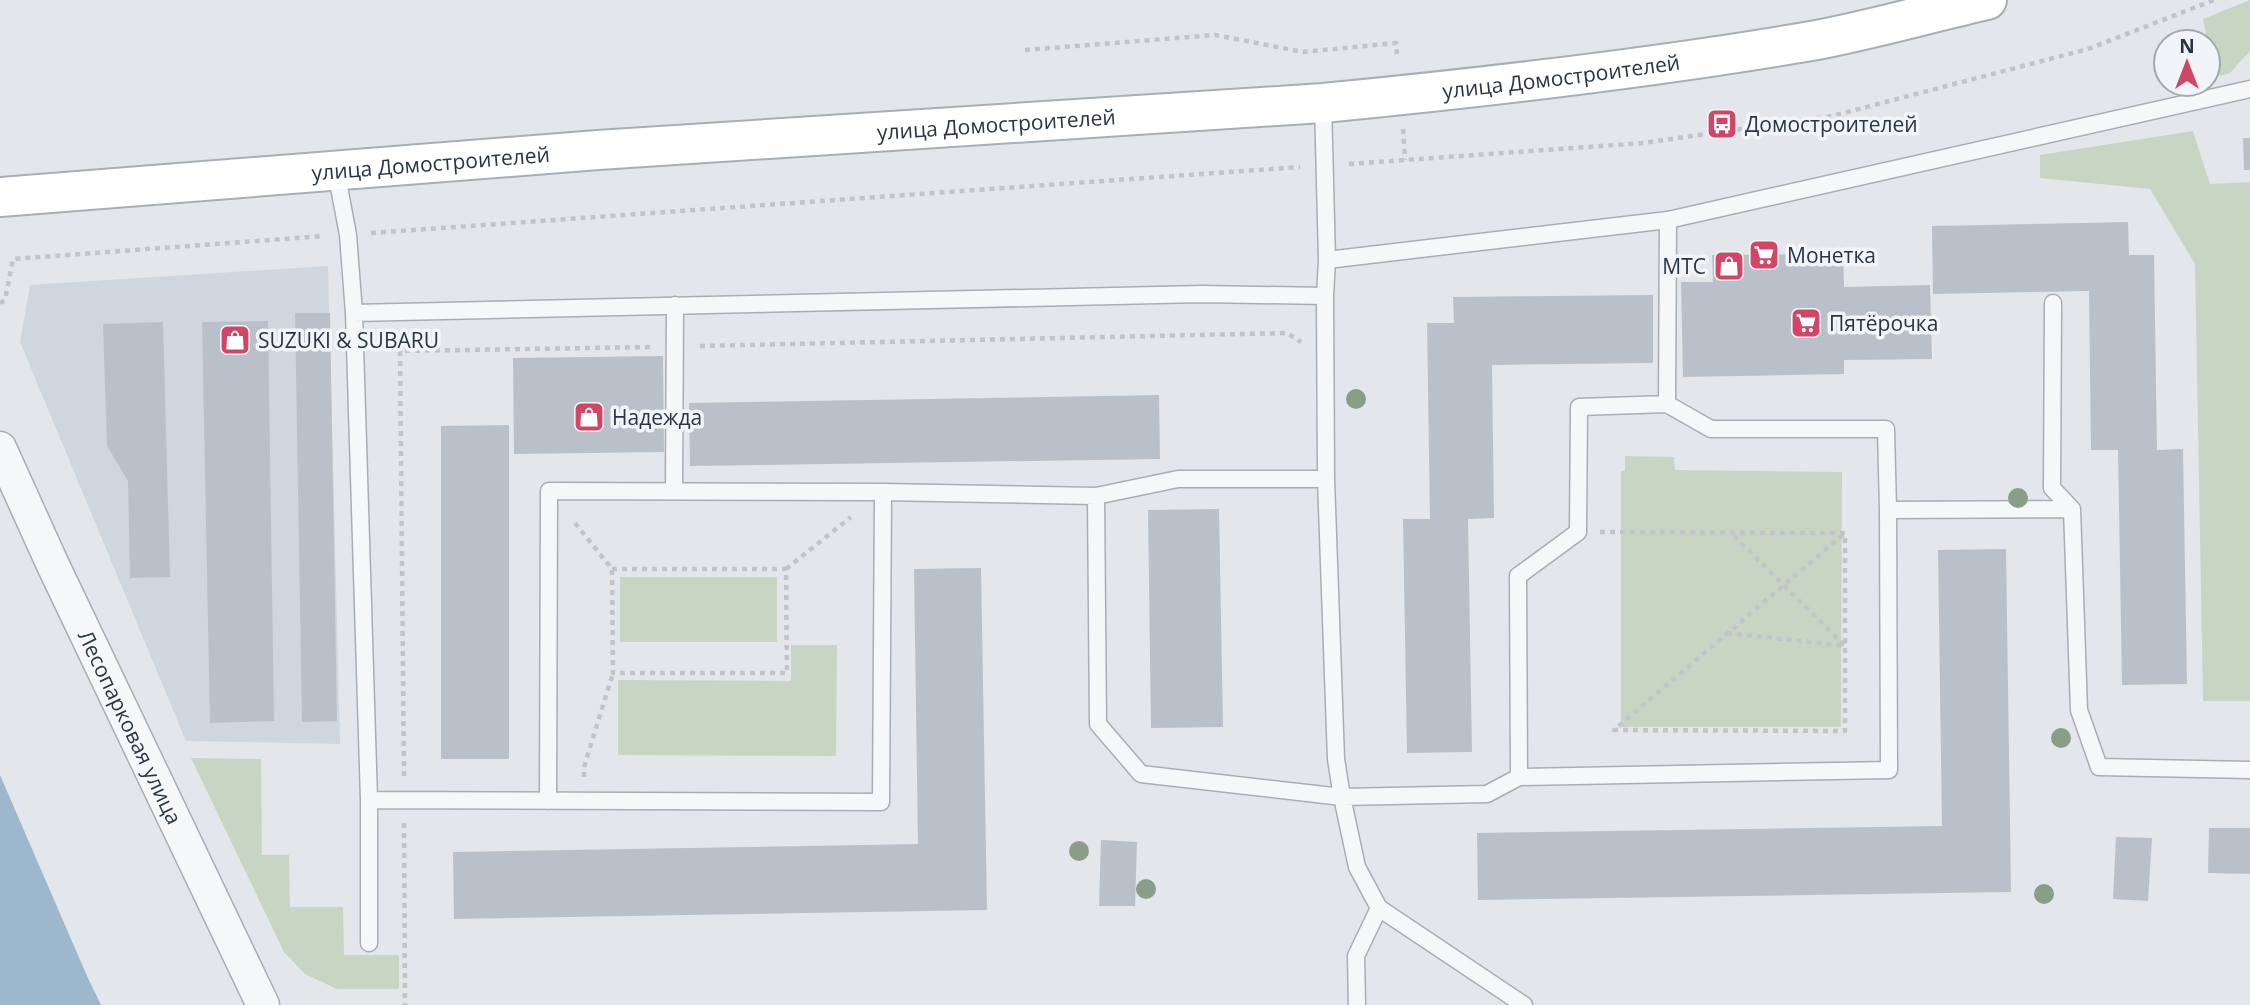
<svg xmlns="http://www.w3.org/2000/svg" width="2250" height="1005" font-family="'Open Sans',sans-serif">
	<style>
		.built { fill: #d0d6dd }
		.green { fill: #c9d5c3 }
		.water { fill: #9db7cc }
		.building { fill: #b9c0c9 }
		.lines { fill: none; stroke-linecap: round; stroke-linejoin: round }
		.service-casing { stroke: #a8aeb6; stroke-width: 19 }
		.minor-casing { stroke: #a8aeb6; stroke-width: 35 }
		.secondary-casing { stroke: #a8aeb6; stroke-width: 42 }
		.path { stroke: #c1c5ca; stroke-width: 4.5; stroke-dasharray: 5 5; stroke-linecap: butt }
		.service { stroke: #f6f7f9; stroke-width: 16 }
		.minor { stroke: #f6f7f9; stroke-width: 32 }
		.secondary { stroke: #fff; stroke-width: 38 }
		.tree { fill: #8a9d87 }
		.labels { text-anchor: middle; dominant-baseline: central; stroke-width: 7; stroke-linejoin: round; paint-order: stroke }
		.street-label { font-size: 21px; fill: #2a3544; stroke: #f2f5f8 }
		.poi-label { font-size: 21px; fill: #2a3544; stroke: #f2f5f8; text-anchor: start }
	</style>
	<rect width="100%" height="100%" fill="#e3e7eb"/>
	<path class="built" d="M328,266L340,744L186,741L20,342L30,285Z"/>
	<path class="green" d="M2250,0V51L2230,73L2215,77L2203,19Z
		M2193,131L2210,184L2250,182V701H2203L2195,264L2150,189L2040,178V155Z
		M1625,456L1674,457L1675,470L1842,472L1841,727H1621V471H1625Z
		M620,577H777V642H620Z
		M791,645H837L836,756L618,755V680L791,681Z
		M191,758L261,759L262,855H289L290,907H343L344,955H399V989H337L305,974L284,952Z"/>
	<path class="water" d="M0,775L87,976L101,1005H0Z"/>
	<path class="building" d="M2243,138H2250V170H2244Z
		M2128,222L2129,255H2154L2157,450L2183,449L2187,684L2122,685L2118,450H2091L2089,291L1933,294L1932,226Z
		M1843,254L1844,287L1930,285L1932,359L1844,360V374L1683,377L1681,282H1713L1712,255Z
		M1653,295V363L1492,365L1494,518L1468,519L1472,752L1407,753L1403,519H1430L1427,323H1454L1453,297Z
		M295,313H330L337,721L302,722Z
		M268,321L274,721L210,723L202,322Z
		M163,322L170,577L130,578L128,481L107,446L103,324Z
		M663,356L664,452L514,454L513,358Z
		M1159,395L1160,459L690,466L689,403Z
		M509,425V759H441V426Z
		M1219,509L1223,727L1151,728L1148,510Z
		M2006,549L2011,892L1478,900L1477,833L1942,826L1938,550Z
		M981,568L987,910L454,919L453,852L918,844L914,569Z
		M2209,828H2250V874L2208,873Z
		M2116,837L2152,838L2148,901L2113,899Z
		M1101,840L1137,842L1135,906H1099Z"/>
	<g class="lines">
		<g class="service-casing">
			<path id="service" d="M1323,103L1327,260L1325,296L1326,479L1336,759L1342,797L1487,794L1519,777L1889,770L1888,510
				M336,171L348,235L354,313L369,800V943
				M1327,260L1668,220L2250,89
				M2053,303L2052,488L2072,509L2079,710L2099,767L2250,770
				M354,313L1202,294L1325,296
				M1667,404L1711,429H1886L1888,510L2072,509
				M674,491L675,305
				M883,492L1096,496L1178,479H1326
				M1096,496L1098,724L1141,774L1342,797L1357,867L1379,908L1524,1005
				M1519,777L1518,576L1578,532L1579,407L1667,404L1668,220
				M369,800L881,802L883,492L549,491L548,801
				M1357,1005L1356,956L1379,908"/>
		</g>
		<g class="minor-casing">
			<g id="minor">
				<path id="s1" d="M0,448L52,563L263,1005"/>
			</g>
		</g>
		<g class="secondary-casing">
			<g id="secondary">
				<path id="s2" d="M0,197L598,150L1323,103C1488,87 1654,68 1817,40C1874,29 1930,13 1987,0"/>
			</g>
		</g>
		<path class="path" d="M1025,50L1215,35L1303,52L1396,43L1397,54
			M1403,129L1405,160
			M1349,164L1643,143L1832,116L2088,49L2214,0
			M371,233L1300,167
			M0,303L5,300L13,259L324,236
			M700,346L1287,333L1301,342
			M575,523L612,569L613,673H787L786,569H612
			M1600,532L1845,533V731L1614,730L1845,533
			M786,569L851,517
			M1727,633L1845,646L1731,533
			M404,776L400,351L653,347
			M584,777V767L613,673
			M404,823L405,1005"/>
		<use href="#service" class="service"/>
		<use href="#minor" class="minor"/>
		<use href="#secondary" class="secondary"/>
	</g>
	<g class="tree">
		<circle cx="1356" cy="399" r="10"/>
		<circle cx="2018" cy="498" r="10"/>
		<circle cx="2061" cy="738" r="10"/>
		<circle cx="1079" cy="851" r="10"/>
		<circle cx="1146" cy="889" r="10"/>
		<circle cx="2044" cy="894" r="10"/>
	</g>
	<defs>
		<g id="bus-square" transform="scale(1.575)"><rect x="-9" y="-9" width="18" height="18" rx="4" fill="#d34564" stroke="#f2f5f8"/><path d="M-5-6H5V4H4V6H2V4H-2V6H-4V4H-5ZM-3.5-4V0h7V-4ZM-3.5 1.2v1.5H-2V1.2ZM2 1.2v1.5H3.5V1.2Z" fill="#fff"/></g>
		<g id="supermarket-square" transform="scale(1.575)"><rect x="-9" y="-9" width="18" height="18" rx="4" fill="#d34564" stroke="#f2f5f8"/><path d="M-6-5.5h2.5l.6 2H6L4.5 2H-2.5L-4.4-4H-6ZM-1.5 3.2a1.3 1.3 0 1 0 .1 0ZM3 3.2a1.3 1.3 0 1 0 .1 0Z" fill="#fff"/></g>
		<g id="shop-square" transform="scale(1.575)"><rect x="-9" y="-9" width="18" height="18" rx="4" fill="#d34564" stroke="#f2f5f8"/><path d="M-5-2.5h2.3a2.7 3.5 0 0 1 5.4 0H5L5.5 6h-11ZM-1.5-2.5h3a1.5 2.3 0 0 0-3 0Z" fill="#fff"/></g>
	</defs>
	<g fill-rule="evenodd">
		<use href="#bus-square" x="1722" y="124"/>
		<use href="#supermarket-square" x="1764" y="255"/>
		<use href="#shop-square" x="1729" y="266"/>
		<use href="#supermarket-square" x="1806" y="323"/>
		<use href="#shop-square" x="235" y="340"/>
		<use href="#shop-square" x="589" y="417"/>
	</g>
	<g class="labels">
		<g class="street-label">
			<text stroke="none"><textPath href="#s2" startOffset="1566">улица Домостроителей</textPath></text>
			<text stroke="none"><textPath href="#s2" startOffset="999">улица Домостроителей</textPath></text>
			<text stroke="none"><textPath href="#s2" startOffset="432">улица Домостроителей</textPath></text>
			<text stroke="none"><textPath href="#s1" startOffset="308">Лесопарковая улица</textPath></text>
		</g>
		<g class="poi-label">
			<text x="1745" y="124">Домостроителей</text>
			<text x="1787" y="255">Монетка</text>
			<text x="1706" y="266" text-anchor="end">МТС</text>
			<text x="1829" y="323">Пятёрочка</text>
			<text x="258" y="340">SUZUKI &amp; SUBARU</text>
			<text x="612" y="417">Надежда</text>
		</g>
	</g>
	<g transform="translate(2187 63)"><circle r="33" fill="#f2f5f8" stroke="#a2a8b0" stroke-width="2"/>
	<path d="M0-5L12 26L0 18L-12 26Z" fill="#d34564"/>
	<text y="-10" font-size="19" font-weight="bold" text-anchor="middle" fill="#2a3544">N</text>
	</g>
</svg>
